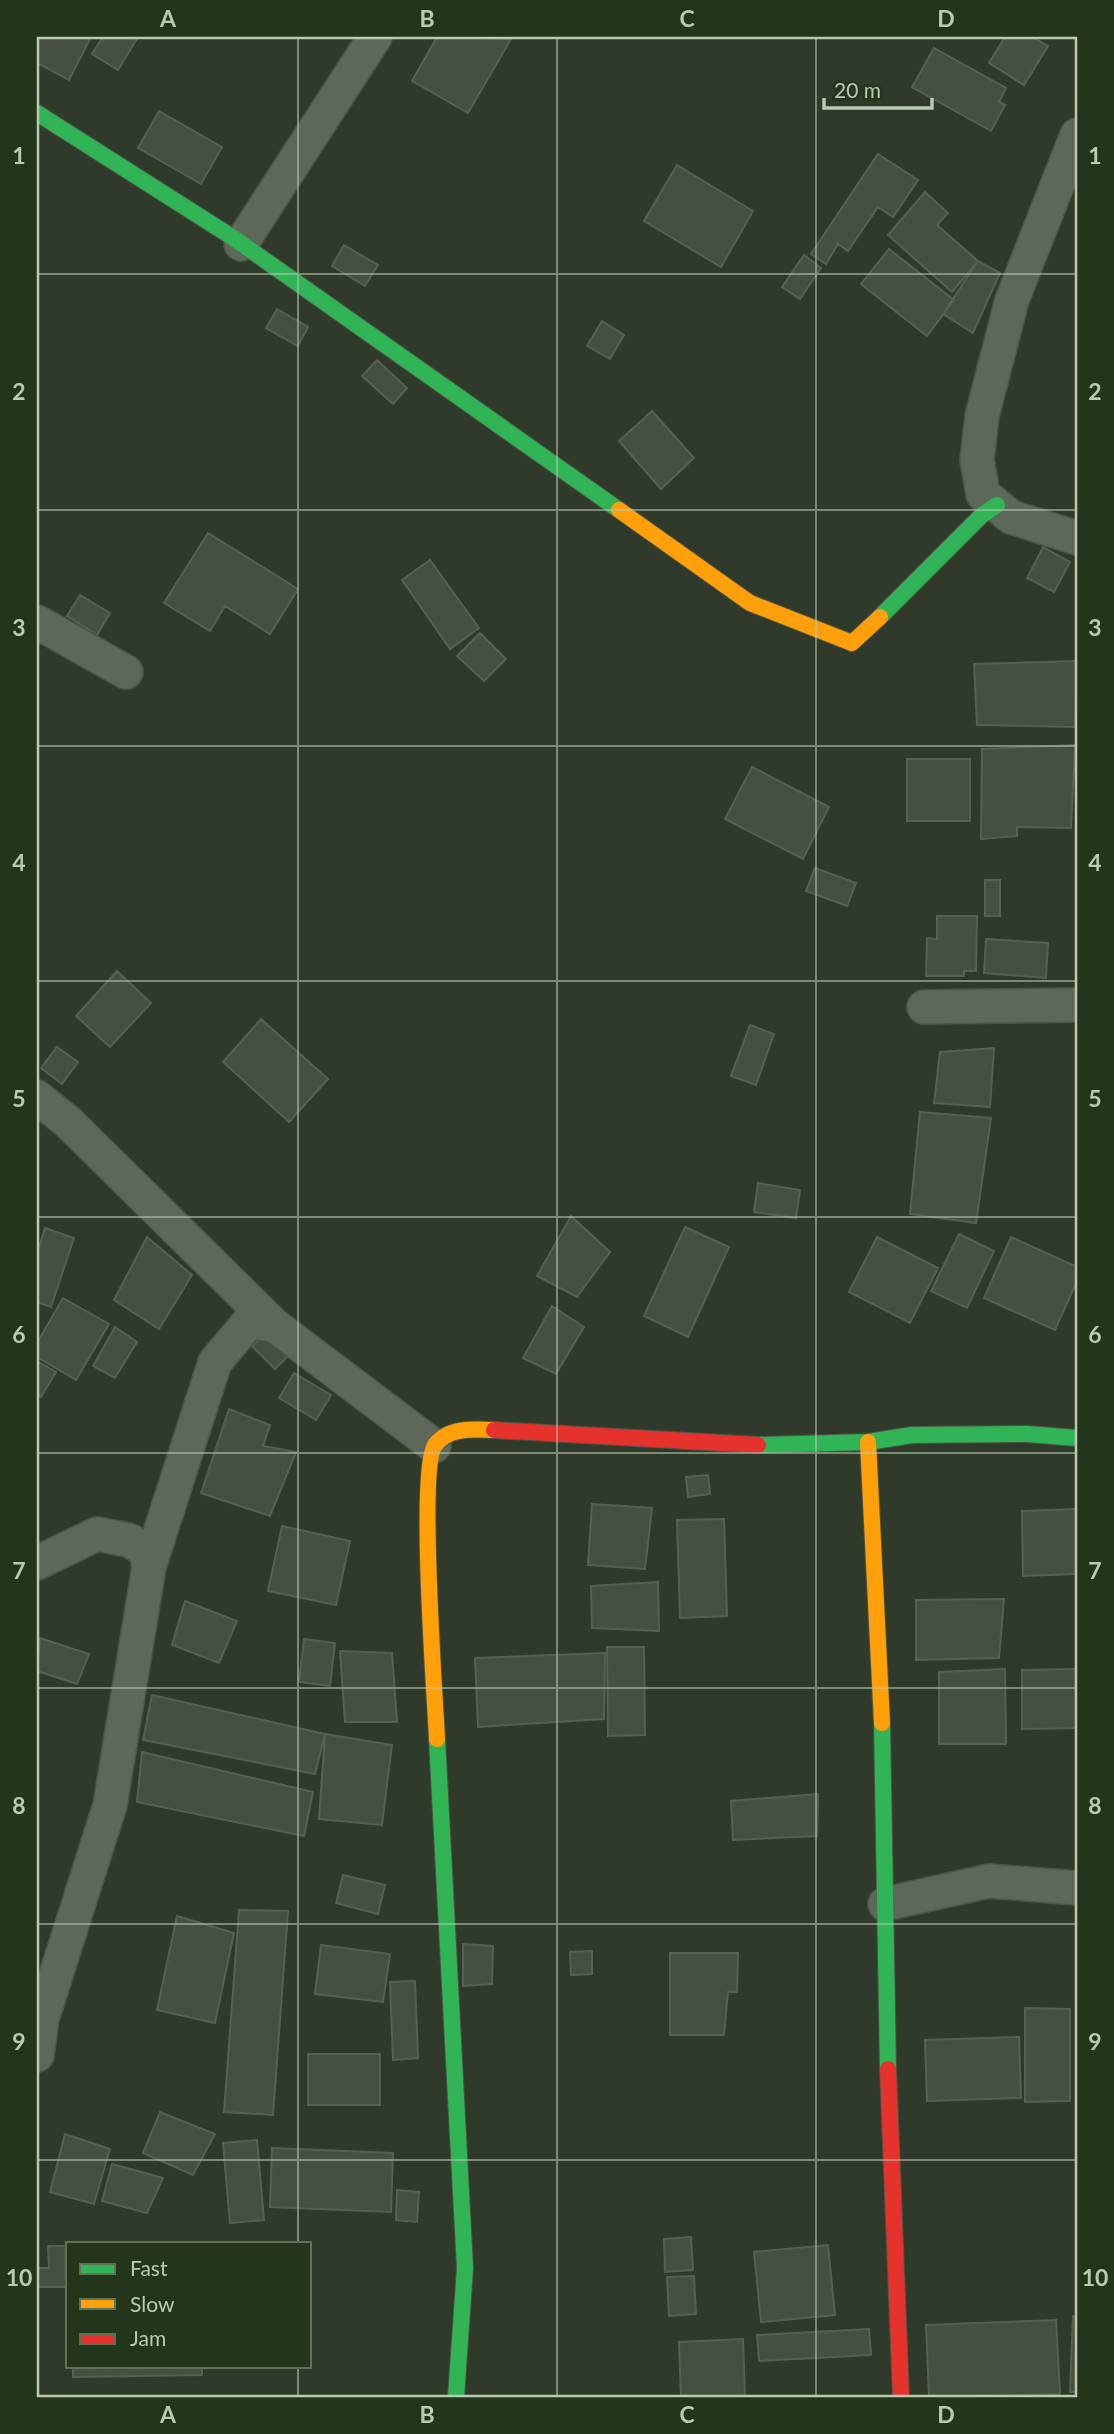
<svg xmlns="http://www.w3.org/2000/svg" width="1114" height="2434" font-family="Lato,sans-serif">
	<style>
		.building { fill: #465041; stroke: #566152; stroke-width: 2 }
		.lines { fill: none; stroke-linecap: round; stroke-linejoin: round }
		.street-casing { stroke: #4c5448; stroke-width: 36 }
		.fast-casing { stroke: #4c5448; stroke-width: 18 }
		.slow-casing { stroke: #4c5448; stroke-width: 18 }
		.jam-casing { stroke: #4c5448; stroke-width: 18 }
		.street { stroke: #5e685a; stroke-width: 33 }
		.fast { stroke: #30b455; stroke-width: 16 }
		.slow { stroke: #ff9f0a; stroke-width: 16 }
		.jam { stroke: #e5322d; stroke-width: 16 }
		.grid { fill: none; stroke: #b9cbb3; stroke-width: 2; stroke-opacity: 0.55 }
		.neatline { fill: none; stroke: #b9cbb3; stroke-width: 2.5 }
		.grid-label { font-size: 23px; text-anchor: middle; font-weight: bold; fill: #b9cbb3 }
	</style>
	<rect width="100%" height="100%" fill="#2f3a2a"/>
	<path class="building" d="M37,37H91L69,80L37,63Z
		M103,37H138L118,70L92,54Z
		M437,37L511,39L468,113L412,81Z
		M1005,37H1032L1048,46L1024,85L989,63Z
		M934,48L1006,88L999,102L1005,105L991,131L912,87Z
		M159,111L222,147L201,184L138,148Z
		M878,154L918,180L893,217L878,207L848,251L838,244L826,264L811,254Z
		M677,165L753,211L721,267L644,221Z
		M925,192L948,213L937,225L978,261L952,292L888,235Z
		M344,245L378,265L365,286L332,266Z
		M889,249L954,300L927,336L861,284Z
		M804,255L821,268L800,299L782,287Z
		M978,261L1000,273L973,333L943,314Z
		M277,309L308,327L298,346L266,328Z
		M602,321L624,335L610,359L587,346Z
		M377,360L407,388L393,404L362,376Z
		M652,411L694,458L661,489L619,441Z
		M208,533L298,589L270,634L225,606L210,631L164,603Z
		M1043,547L1070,562L1054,592L1027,578Z
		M430,560L479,628L450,649L402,580Z
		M80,595L110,613L97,635L67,616Z
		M480,633L506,659L484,681L457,656Z
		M1077,661L1075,727L977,725L974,664Z
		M1075,745L1071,828L1017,827V836L981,839L982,749Z
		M907,759H970V821H907Z
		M752,767L829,807L803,859L725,819Z
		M815,868L856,883L847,906L806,891Z
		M985,880H1000V916H985Z
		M937,916H977L976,971H964V976H926L927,938L937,939Z
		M986,939L1048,943L1046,978L984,973Z
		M117,971L151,1003L110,1047L76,1016Z
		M261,1019L328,1079L289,1122L223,1062Z
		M750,1025L774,1034L756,1085L731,1076Z
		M57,1047L78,1062L62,1084L41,1068Z
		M994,1048L990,1107L934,1103L940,1052Z
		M920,1112L991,1118L976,1223L910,1214Z
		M758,1183L800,1190L796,1218L754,1212Z
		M571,1216L610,1252L577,1297L537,1276Z
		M685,1227L729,1247L688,1337L644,1316Z
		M45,1228L74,1238L51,1307L37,1302V1254Z
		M959,1234L994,1251L967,1308L931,1291Z
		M147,1237L192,1275L159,1329L114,1300Z
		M877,1237L938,1268L910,1323L849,1292Z
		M1011,1237L1077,1267V1281L1055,1330L984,1298Z
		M63,1298L109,1324L76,1380L37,1357V1343Z
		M552,1306L584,1327L556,1374L523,1358Z
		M115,1327L137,1342L115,1378L93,1366Z
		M267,1332L290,1354L275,1369L252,1346Z
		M37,1361L56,1372L41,1397L37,1395Z
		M294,1373L331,1395L316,1420L279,1398Z
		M229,1409L270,1425L263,1446L296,1452L270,1516L201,1493Z
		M708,1475L710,1494L688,1497L686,1477Z
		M592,1504L652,1508L645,1569L588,1565Z
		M1077,1509V1574L1023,1576L1022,1511Z
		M724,1519L727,1616L680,1618L677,1520Z
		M282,1526L350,1541L336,1605L268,1591Z
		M658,1582L659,1631L592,1628L591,1586Z
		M1004,1599L999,1658L916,1660V1600Z
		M185,1601L237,1621L219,1663L172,1645Z
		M40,1638L89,1654L77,1684L37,1671Z
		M304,1639L335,1643L330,1686L299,1682Z
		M607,1647H644L645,1735L608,1736Z
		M340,1651L392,1653L397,1722H345Z
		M605,1653L604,1719L478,1727L475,1658Z
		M1005,1669L1006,1744H939V1672Z
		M1077,1669V1728L1022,1729V1670Z
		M152,1695L325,1734L315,1774L143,1740Z
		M325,1734L392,1745L382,1825L319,1819Z
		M142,1752L313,1792L304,1836L137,1802Z
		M818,1794L817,1836L733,1840L731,1801Z
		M343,1875L385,1885L378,1914L336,1903Z
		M239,1910L288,1911L273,2115L224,2112Z
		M177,1916L234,1933L215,2023L157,2010Z
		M463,1944L493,1946L492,1984L463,1986Z
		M321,1945L390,1954L383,2002L315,1994Z
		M592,1951V1974L571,1975L570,1952Z
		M670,1953H738L737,1992H728L724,2035H670Z
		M415,1981L418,2058L393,2060L390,1982Z
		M1025,2008L1070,2009V2101L1025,2102Z
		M1019,2037L1021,2098L927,2101L925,2040Z
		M308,2054H380V2105H308Z
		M160,2112L215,2134L193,2175L143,2153Z
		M65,2134L110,2149L94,2204L50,2192Z
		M257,2140L264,2220L230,2223L223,2143Z
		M272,2148L393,2153L391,2212L270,2207Z
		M112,2164L163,2178L147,2213L102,2201Z
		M397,2190L419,2192L417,2222L396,2220Z
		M691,2237L693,2270L665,2272L664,2239Z
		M828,2245L835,2315L761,2322L754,2252Z
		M48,2246H68V2287H37V2268H49Z
		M694,2276L696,2314L669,2316L667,2277Z
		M1073,2316H1077V2392H1070Z
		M1056,2320L1060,2394L929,2397L926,2325Z
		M869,2329L871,2355L759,2361L757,2335Z
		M743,2339L745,2397H681L679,2342Z
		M73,2366H202V2375L73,2377Z"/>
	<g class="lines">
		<g class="street-casing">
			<path id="street" d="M1077,135L1012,300L982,416L977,460L983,494L1011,517L1077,538
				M241,244L375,37
				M37,622L126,672
				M924,1007L1077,1005
				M37,1097L68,1122L274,1325
				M37,1563L97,1534L128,1540L145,1549L149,1567L110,1805L42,2019L37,2055
				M149,1567L215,1362L249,1322L274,1325L434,1446
				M885,1904L989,1881L1077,1888"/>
		</g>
		<g class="fast-casing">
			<path id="fast" d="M37,113L232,237L619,510
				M880,617L982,515L997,505
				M758,1445L868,1442L912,1435L1027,1434L1077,1438
				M882,1723L888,2069
				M437,1739L465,2268L456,2397"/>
		</g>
		<g class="slow-casing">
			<path id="slow" d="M619,510L750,603L852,643L880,617
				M868,1442L882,1723
				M437,1739C435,1697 418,1468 435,1445C448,1427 474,1429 494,1430"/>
		</g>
		<g class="jam-casing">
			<path id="jam" d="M494,1430L758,1445
				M888,2069L901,2397"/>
		</g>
		<use href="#street" class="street"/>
		<use href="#fast" class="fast"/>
		<use href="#slow" class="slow"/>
		<use href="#jam" class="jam"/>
	</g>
	<path class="grid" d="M298,37V2243M557,37V2397M816,37V2397M37,274H1077M37,510H1077M37,746H1077M37,981H1077M37,1217H1077M37,1453H1077M37,1688H1077M37,1924H1077M37,2160H1077M298,2366V2397"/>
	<rect width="1114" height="2434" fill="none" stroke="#23361c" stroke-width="77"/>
	<rect x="66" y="2242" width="245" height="126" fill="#23361c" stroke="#5f7258" stroke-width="2"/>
	<rect x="80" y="2264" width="35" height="10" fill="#30b455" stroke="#5f7258" stroke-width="2"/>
	<text x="130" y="2276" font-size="21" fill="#b9cbb3">Fast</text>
	<rect x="80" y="2299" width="35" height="10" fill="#ff9f0a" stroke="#5f7258" stroke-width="2"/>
	<text x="130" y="2312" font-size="21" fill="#b9cbb3">Slow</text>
	<rect x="80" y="2334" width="35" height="10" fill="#e5322d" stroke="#5f7258" stroke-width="2"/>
	<text x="130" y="2346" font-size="21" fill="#b9cbb3">Jam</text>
	<path d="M824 98v10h108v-10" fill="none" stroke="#b9cbb3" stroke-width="3.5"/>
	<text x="834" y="98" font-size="21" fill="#b9cbb3" stroke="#23361c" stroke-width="5" paint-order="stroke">20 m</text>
	<rect x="38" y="38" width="1038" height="2358" class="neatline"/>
	<g class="grid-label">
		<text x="168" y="27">A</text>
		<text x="427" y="27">B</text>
		<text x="687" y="27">C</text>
		<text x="946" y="27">D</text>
		<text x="19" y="164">1</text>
		<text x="1095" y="164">1</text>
		<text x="19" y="400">2</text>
		<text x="1095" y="400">2</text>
		<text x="19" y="636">3</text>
		<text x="1095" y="636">3</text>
		<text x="19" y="871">4</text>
		<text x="1095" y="871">4</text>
		<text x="19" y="1107">5</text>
		<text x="1095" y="1107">5</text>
		<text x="19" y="1343">6</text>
		<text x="1095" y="1343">6</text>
		<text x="19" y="1579">7</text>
		<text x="1095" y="1579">7</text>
		<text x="19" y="1814">8</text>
		<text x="1095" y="1814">8</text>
		<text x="19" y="2050">9</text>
		<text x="1095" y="2050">9</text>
		<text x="19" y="2286">10</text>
		<text x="1095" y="2286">10</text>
		<text x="168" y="2423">A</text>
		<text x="427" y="2423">B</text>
		<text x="687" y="2423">C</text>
		<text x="946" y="2423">D</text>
	</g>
</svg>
